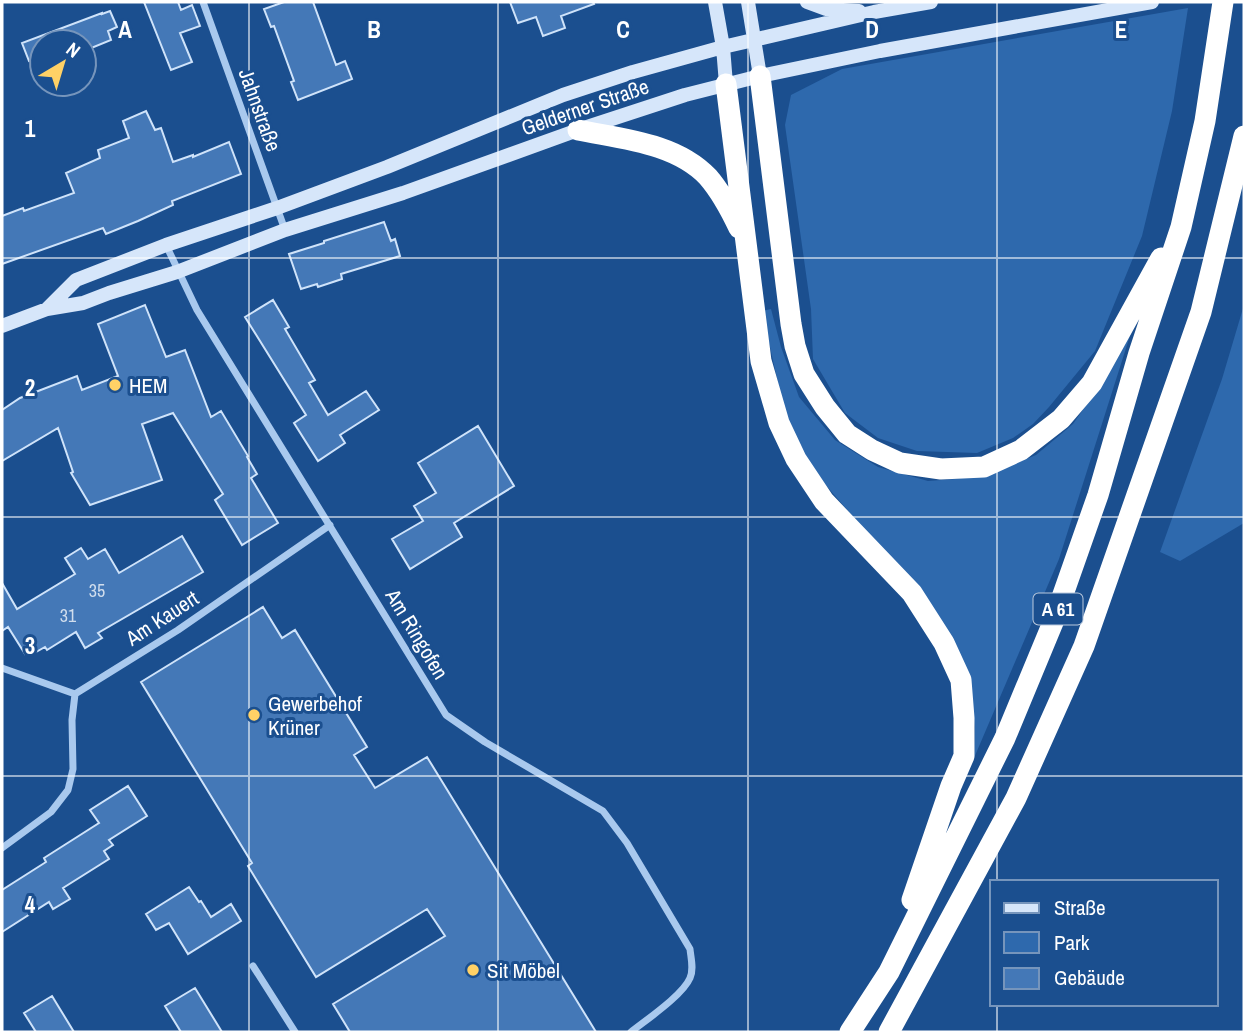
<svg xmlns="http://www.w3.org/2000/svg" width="1246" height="1034" font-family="'Archivo Narrow',sans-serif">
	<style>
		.green { fill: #2e69ad }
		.building { fill: #4478b7; stroke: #cfe3fa; stroke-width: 2 }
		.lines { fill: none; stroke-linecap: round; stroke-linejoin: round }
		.minor { stroke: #a9c9ee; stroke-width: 7 }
		.secondary { stroke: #d6e6fa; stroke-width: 14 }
		.motorway { stroke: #fff; stroke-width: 21 }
		.grid { fill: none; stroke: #fff; stroke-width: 2; stroke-opacity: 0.55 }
		.poi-dot { fill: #ffd166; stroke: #1b4f8f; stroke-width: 2.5 }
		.labels { text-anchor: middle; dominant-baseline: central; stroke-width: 6; stroke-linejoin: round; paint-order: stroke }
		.number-label { font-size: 18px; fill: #d0dded }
		.shield { fill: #1b4f8f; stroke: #bbcadd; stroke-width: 2 }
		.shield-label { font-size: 19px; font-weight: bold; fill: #fff }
		.street-label { font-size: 21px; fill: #fff; stroke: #1b4f8f }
		.poi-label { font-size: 21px; fill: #fff; stroke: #1b4f8f; text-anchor: start }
		.grid-label { font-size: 23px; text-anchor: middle; font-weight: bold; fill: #fff; stroke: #1b4f8f; stroke-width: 6; stroke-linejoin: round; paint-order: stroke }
	</style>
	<rect width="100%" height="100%" fill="#1b4f8f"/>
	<path class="green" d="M1188,8L1172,111L1142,236L1095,351L1049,407L1033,424L1013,438L977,453L917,451L878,438L845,413L813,359L811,309L785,125L791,95L842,69Z
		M1244,305V523L1180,561L1160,552L1222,379Z
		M771,309L781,347L799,397L835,440L878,467L928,481L955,479L993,473L1036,455L1073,424L1105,378L1134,323L1059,559L974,758L975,727L970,685L856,520L817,475L788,428L762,311Z"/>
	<path class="building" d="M144,2H178L181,10L192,5L200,26L180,33L192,62L171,70Z
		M284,2H313L336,65L345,61L352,79L298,100L291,82L294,81L274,26L271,27L264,9Z
		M510,2H593L594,4L561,16L565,28L543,36L536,17L518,23Z
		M110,11L117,27L108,31L111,40L84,51V42H42V56L29,61L22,43L102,13V14Z
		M146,111L155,130L161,128L173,162L193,155V157L229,142L241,174L172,201L173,205L138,221L106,234L103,228L2,264V216L23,208L24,211L74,193L66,173L100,158L98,150L129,138L123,121Z
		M384,222L391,241L395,239L400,256L341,274L342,279L318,287L317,284L301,289L289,254L324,243V241Z
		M273,300L289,327L285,329L315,380L309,383L328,415L366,391L379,410L340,435L345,443L318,461L294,423L306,415L245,317Z
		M145,305L166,357L185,350L211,417L221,411L248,456L247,457L257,474L251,478L278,523L242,545L215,500L223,494L173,413L142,424L162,480L90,505L71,473L73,472L58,428L2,461V410L20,398L77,376L82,390L118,376L98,324Z
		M478,426L514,486L454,523L462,537L410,569L392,539L423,521L414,506L436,493L418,463Z
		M182,536L203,572L98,633L102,638L85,648L76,632L47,650L45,647L36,652L34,649L25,654L8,627L2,631V583L17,609L75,574L65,558L81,548L88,559L105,549L119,573Z
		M263,607L282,638L295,630L367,747L354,755L375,788L427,757L596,1032H350L333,1004L445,936L427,909L316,977L248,866L252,863L141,682Z
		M128,786L147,816L109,840L113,845L104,851L109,859L63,888L70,899L53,909L49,902L2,932V890L46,862L44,858L99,823L90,810Z
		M189,887L199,902L201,901L211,917L231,904L241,921L188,954L169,923L156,930L146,914Z
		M195,988L222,1032H181L165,1006Z
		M52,996L74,1032H36L24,1013Z"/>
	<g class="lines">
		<path class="minor" d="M203,2L285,230
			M166,245L197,310L446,715L485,742L603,811L627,843L690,949C691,959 694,969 690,978C683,995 646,1020 631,1032
			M2,668L75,694L178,630L330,525
			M2,848L51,812L68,790L73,769L72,720L75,694
			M253,966L295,1032"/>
		<path class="secondary" d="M715,2L723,47L726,84
			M748,2L760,76
			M807,2L826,9L859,11
			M47,309L76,280L166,245L277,208L387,167L563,95L633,72L723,47L874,12L931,2
			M2,326L47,309L83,303L109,293L177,272L285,230L403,193L578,130L685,95L760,76L880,51L1152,2"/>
		<path class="motorway" d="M760,76L791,324L795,346L804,374L825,407L847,434L872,450L900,463L941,469L984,467L1021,450L1061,419L1092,383L1161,258
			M726,84L761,361L779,423L796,459L824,501L912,593L944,643L961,680L964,718V756L951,786L912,900
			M578,130C622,139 676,143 708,177C721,192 731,211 739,228
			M850,1032L889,972L1005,738L1054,620L1098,495L1139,353L1181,227L1205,121L1223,2
			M889,1032L1016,798L1084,646L1201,312L1244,136"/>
	</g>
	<path class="grid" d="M249,2V1032M498,2V1032M748,2V1032M997,2V882M2,258H1244M2,517H1244M2,776H1244M997,1004V1032"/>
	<g class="poi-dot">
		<circle cx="115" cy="385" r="7"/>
		<circle cx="254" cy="715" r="7"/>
		<circle cx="473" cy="970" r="7"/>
	</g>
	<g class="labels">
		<g class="number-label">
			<text x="97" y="590">35</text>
			<text x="68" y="615">31</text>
		</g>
		<rect class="shield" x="1033.5" y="593.5" width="49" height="31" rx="5"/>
		<g class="shield-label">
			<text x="1058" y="609">A 61</text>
		</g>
		<g class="street-label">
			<text transform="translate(585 107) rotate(-19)">Gelderner Straße</text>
			<text transform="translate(260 110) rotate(70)">Jahnstraße</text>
			<text transform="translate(162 618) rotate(-33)">Am Kauert</text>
			<text transform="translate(417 634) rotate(59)">Am Ringofen</text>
		</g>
		<g class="poi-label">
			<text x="129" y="385">HEM</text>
			<text x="268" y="703">Gewerbehof<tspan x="268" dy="24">Krüner</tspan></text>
			<text x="487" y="970">Sit Möbel</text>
		</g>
	</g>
	<g class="grid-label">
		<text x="125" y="38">A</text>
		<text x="374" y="38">B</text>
		<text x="623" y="38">C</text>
		<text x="872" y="38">D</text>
		<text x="1121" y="38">E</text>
		<text x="30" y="137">1</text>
		<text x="30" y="396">2</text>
		<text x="30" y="654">3</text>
		<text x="30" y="913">4</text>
	</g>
	<rect width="1246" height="1034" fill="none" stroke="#ffffff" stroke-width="7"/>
	<rect x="990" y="880" width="228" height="126" fill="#1b4f8f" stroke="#7695bc" stroke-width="2"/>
	<rect x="1004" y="903" width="35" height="10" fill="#d6e6fa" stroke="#7695bc" stroke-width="2"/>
	<text x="1054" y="915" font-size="21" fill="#ffffff">Straße</text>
	<rect x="1004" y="932" width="35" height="21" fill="#2e69ad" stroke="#7695bc" stroke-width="2"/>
	<text x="1054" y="950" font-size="21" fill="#ffffff">Park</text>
	<rect x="1004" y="968" width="35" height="21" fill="#4478b7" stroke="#7695bc" stroke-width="2"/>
	<text x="1054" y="985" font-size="21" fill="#ffffff">Gebäude</text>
	<g transform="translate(63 63) rotate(38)"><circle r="33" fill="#1b4f8f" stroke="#7695bc" stroke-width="2"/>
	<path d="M0-5L12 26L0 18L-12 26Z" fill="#ffd166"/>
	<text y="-10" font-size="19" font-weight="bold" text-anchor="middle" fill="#ffffff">N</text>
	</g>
</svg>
